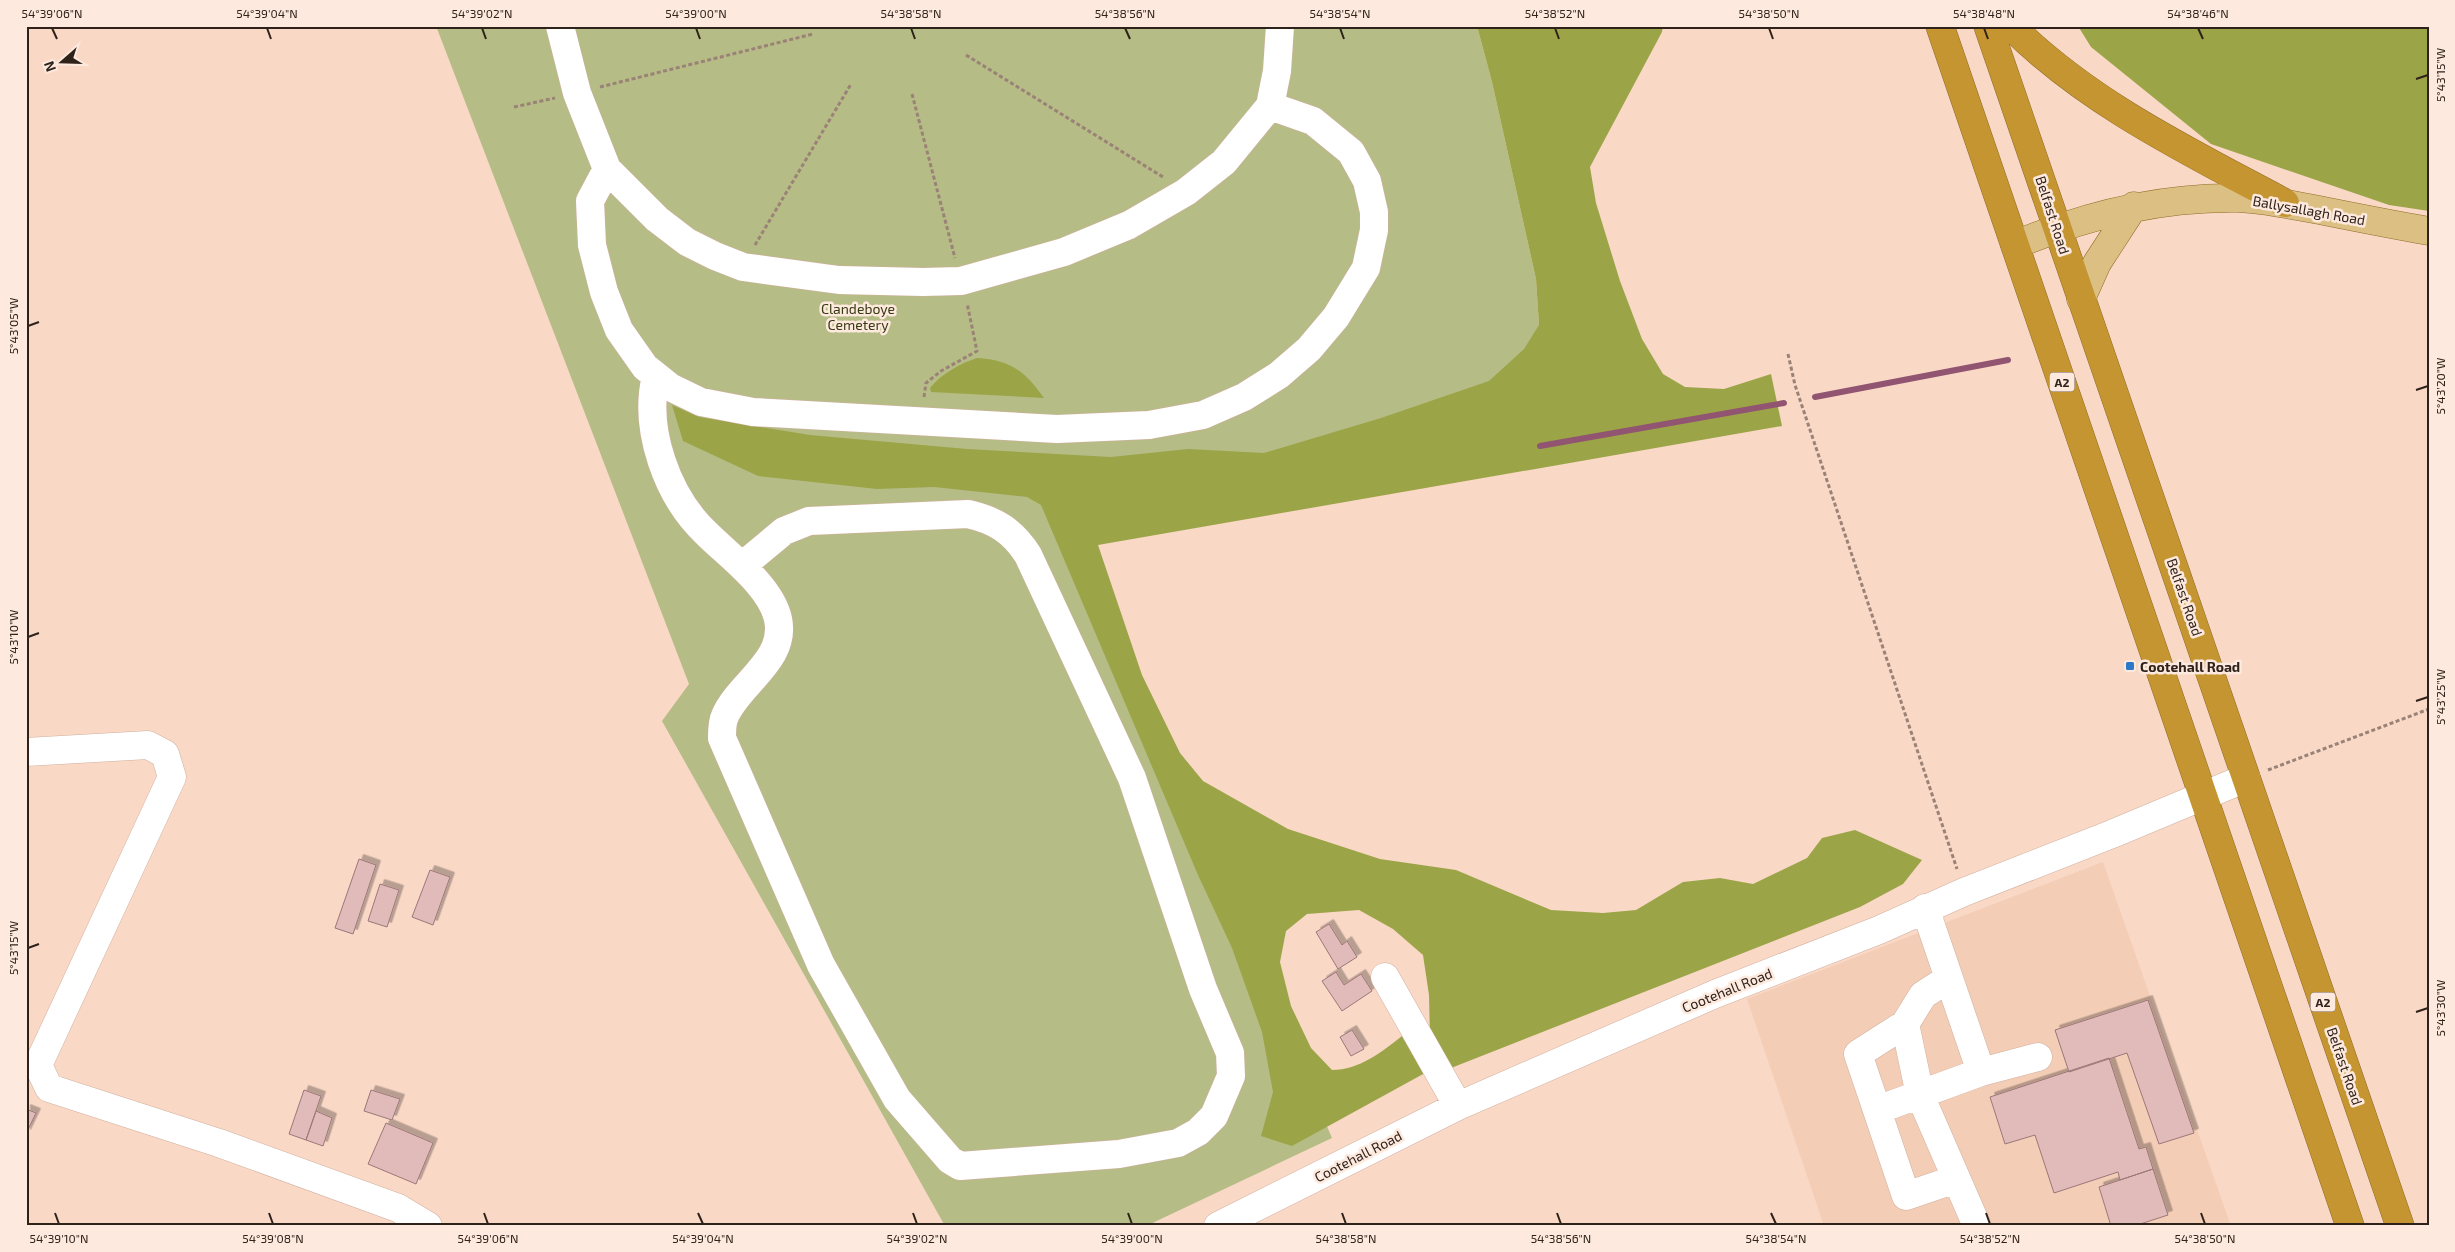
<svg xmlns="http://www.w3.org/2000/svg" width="2455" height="1252" font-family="'Exo 2',sans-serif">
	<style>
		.built { fill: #f4cdb6 }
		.green { fill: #b6bc86 }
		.forest { fill: #9ca448 }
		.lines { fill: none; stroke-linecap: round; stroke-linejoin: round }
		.stream { stroke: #915471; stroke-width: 6 }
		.building { fill: #e1baba; stroke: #9b7777; filter: url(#shadow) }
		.minor-casing { stroke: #d1b09f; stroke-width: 29 }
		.major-casing { stroke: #906d29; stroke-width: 29 }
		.highway-casing { stroke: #906d29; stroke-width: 29 }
		.path { stroke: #9a8276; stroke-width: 3; stroke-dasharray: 4 2.5; stroke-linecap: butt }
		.minor { stroke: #fff; stroke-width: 28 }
		.major { stroke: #dcbf83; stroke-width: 28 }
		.highway { stroke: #c49531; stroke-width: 28 }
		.ticks { fill: none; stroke: #2e221b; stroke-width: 2 }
		.poi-dot { fill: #2c79c9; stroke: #fde9dd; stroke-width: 2 }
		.labels { text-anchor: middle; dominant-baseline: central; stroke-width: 5; stroke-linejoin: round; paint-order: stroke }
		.shield { fill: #fde9dd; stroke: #6c5e55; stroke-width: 1 }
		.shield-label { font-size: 12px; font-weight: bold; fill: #2e221b }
		.street-label { font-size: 14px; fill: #2e221b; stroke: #fde9dd }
		.park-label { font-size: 14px; fill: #373b14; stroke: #fde9dd }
		.poi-label { font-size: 14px; font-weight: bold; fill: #2e221b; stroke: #fde9dd; text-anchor: start }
		.neatline { fill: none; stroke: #2e221b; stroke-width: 2 }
		.ticks-label { font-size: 12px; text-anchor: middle; fill: #2e221b }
	</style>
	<defs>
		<filter id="shadow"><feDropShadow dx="4.5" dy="-4.5" stdDeviation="0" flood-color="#0004"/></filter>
	</defs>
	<rect width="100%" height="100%" fill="#fad8c6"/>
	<path class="built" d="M2103,862L2231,1226H1824L1747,999Z"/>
	<path class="green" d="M436,26H1477L1492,82L1536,279L1539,325L1549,396L1065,518L1332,1138L1146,1226H945L662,721L689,684Z"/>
	<path class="forest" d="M1477,26H1663L1662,32L1590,167L1596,203L1620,281L1642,339L1663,374L1685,387L1724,389L1771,374L1782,426L1098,545L1142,675L1180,753L1203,781L1288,829L1380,859L1456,870L1551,910L1603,913L1636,910L1683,882L1720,878L1753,884L1807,858L1822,838L1855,830L1922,860L1903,884L1860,907L1451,1068L1430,1038L1429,995L1423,955L1393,929L1359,910L1307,914L1286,931L1280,962L1291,1006L1311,1048L1332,1070C1359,1070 1382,1052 1402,1036L1425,1073L1292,1146L1261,1136L1273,1092L1262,1032L1232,948L1198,875L1041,505L1027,497L934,487L877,489L758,476L683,441L672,405L699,417L810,435L967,449L1111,457L1188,449L1264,453L1381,418L1489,381L1524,349L1539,325L1536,279L1492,82Z
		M2078,26H2429V211L2389,205L2211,144L2091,47Z
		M977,358C1010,360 1025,371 1044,398L931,392L930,388C941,374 961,363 977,358Z"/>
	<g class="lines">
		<path class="stream" d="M1815,397L2008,360
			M1540,446L1784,403"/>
	</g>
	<path class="building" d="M359,859L376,865L353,934L335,928Z
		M430,870L450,877L433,925L412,917Z
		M380,884L399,890L387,927L368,921Z
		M1329,924L1342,945L1347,941L1357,957L1338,969L1316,932Z
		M1336,972L1344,985L1361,974L1372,991L1342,1011L1322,981Z
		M2148,1000L2194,1133L2159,1144L2127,1053L2069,1072L2055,1030Z
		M1352,1030L1364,1049L1351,1056L1340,1037Z
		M2109,1058L2139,1149L2146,1147L2153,1169L2120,1180L2118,1172L2054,1193L2035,1135L2005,1144L1990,1097Z
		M304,1090L321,1096L306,1140L289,1134Z
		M371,1090L400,1099L392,1120L364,1111Z
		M26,1109L36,1113L26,1134Z
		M316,1111L332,1118L323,1146L306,1140Z
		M386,1123L433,1143L416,1184L368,1164Z
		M2153,1169L2168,1215L2134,1226H2111L2099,1187Z"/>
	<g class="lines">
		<g class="minor-casing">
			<path id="minor" d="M560,26L577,93L607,169L657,219L687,242L715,256L743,267L839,280L923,282L961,281L1064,252L1129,225L1186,192L1224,162L1270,106L1277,71L1280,26
				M607,169L590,201L592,245L604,292L619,330L645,367L670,387L701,402L753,412L1057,429L1149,425L1203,415L1244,397L1279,375L1309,349L1336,317L1366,268L1374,230V212L1367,181L1351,152L1313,121L1270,106
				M656,376C643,429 667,496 706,533C729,556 771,586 778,619C787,660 739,683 725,716C722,722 722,731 722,738L821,965L897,1099L950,1160L960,1166L1119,1154L1178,1143L1198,1132L1214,1116L1231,1076L1230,1053L1203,989L1132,778L1028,555C1013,531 995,520 968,514L809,521L784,531L742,566
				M26,752L148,745L165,754L172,777L38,1065L49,1088L219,1143L398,1208L428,1226
				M1925,908L1981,1072L2038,1057
				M1385,977L1458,1106
				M1948,979L1923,995L1905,1024L1858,1054L1906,1196L1956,1179
				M1905,1024L1920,1095L1977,1226
				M1877,1110L1981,1072
				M1218,1226L1458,1106L1715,994L1879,930L1964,892L2112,834L2246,778"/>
		</g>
		<g class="major-casing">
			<path id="major" d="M2015,245C2086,215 2160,197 2237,198C2266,199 2296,206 2324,211C2359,218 2394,225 2429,231
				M2081,299L2097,263L2134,206"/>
		</g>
		<g class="highway-casing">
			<path id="highway" d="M1940,26L2350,1226
				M1988,26L2400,1226
				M2011,26C2088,103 2190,152 2285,203"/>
		</g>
		<path class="path" d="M966,55L1163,177
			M600,87L813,34
			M912,94L955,258
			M514,107L555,98
			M755,245L851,84
			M1788,354L1795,385L1957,869
			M924,397L926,383L941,371L977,351L967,303
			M2268,770L2429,709"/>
		<use href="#minor" class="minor"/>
		<use href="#major" class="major"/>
		<use href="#highway" class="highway"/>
	</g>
	<path class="ticks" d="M52,28L57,39M267,28L271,39M482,28L486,39M696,28L700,39M911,28L915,39M1125,28L1130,39M1340,28L1344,39M1555,28L1559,39M1769,28L1773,39M1984,28L1988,39M2198,28L2203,39M2416,79L2428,75M28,326L39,322M2416,390L2428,386M28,637L39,633M2416,701L2428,697M28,948L39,944M2416,1012L2428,1008M55,1213L59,1224M269,1213L273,1224M484,1213L488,1224M698,1213L703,1224M913,1213L917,1224M1128,1213L1132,1224M1342,1213L1346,1224M1557,1213L1561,1224M1771,1213L1776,1224M1986,1213L1990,1224M2201,1213L2205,1224"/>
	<rect class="poi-dot" x="2125" y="661" width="10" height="10" rx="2.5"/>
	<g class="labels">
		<g class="shield">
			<rect x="2049.5" y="372.5" width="25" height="19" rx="4"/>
			<rect x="2310.5" y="992.5" width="25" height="19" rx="4"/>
		</g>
		<g class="shield-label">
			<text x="2062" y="382">A2</text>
			<text x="2323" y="1002">A2</text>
		</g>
		<g class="street-label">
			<text transform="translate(2309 210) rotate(10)">Ballysallagh Road</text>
			<text transform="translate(2053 215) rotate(72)">Belfast Road</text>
			<text transform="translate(2185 597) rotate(71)">Belfast Road</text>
			<text transform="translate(1727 990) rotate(-22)">Cootehall Road</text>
			<text transform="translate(2345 1066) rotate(71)">Belfast Road</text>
			<text transform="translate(1358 1156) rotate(-27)">Cootehall Road</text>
		</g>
		<g class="park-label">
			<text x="858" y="308">Clandeboye<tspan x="858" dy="16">Cemetery</tspan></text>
		</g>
		<g class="poi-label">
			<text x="2140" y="666">Cootehall Road</text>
		</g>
	</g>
	<rect width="2455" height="1252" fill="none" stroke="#fde9dd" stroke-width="55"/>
	<g transform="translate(62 62) rotate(250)" stroke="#fde9dd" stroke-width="4" paint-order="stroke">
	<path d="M0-4L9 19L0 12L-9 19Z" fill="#2e221b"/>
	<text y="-8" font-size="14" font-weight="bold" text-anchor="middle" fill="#2e221b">N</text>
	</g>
	<rect x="28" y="28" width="2400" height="1196" class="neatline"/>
	<g class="ticks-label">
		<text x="52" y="18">54°39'06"N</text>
		<text x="267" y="18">54°39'04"N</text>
		<text x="482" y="18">54°39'02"N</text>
		<text x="696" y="18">54°39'00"N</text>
		<text x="911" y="18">54°38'58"N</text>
		<text x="1125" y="18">54°38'56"N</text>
		<text x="1340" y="18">54°38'54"N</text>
		<text x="1555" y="18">54°38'52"N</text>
		<text x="1769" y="18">54°38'50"N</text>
		<text x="1984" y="18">54°38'48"N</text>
		<text x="2198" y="18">54°38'46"N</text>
		<text transform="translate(2441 75) rotate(-90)" y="4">5°43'15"W</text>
		<text transform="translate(14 326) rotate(-90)" y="4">5°43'05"W</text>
		<text transform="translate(2441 386) rotate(-90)" y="4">5°43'20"W</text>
		<text transform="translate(14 637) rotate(-90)" y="4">5°43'10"W</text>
		<text transform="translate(2441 697) rotate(-90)" y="4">5°43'25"W</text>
		<text transform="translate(14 948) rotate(-90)" y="4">5°43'15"W</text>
		<text transform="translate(2441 1008) rotate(-90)" y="4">5°43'30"W</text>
		<text x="59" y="1243">54°39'10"N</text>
		<text x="273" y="1243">54°39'08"N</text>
		<text x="488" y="1243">54°39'06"N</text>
		<text x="703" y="1243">54°39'04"N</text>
		<text x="917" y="1243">54°39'02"N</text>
		<text x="1132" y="1243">54°39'00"N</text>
		<text x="1346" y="1243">54°38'58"N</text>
		<text x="1561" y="1243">54°38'56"N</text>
		<text x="1776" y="1243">54°38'54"N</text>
		<text x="1990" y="1243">54°38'52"N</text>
		<text x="2205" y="1243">54°38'50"N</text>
	</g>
</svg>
